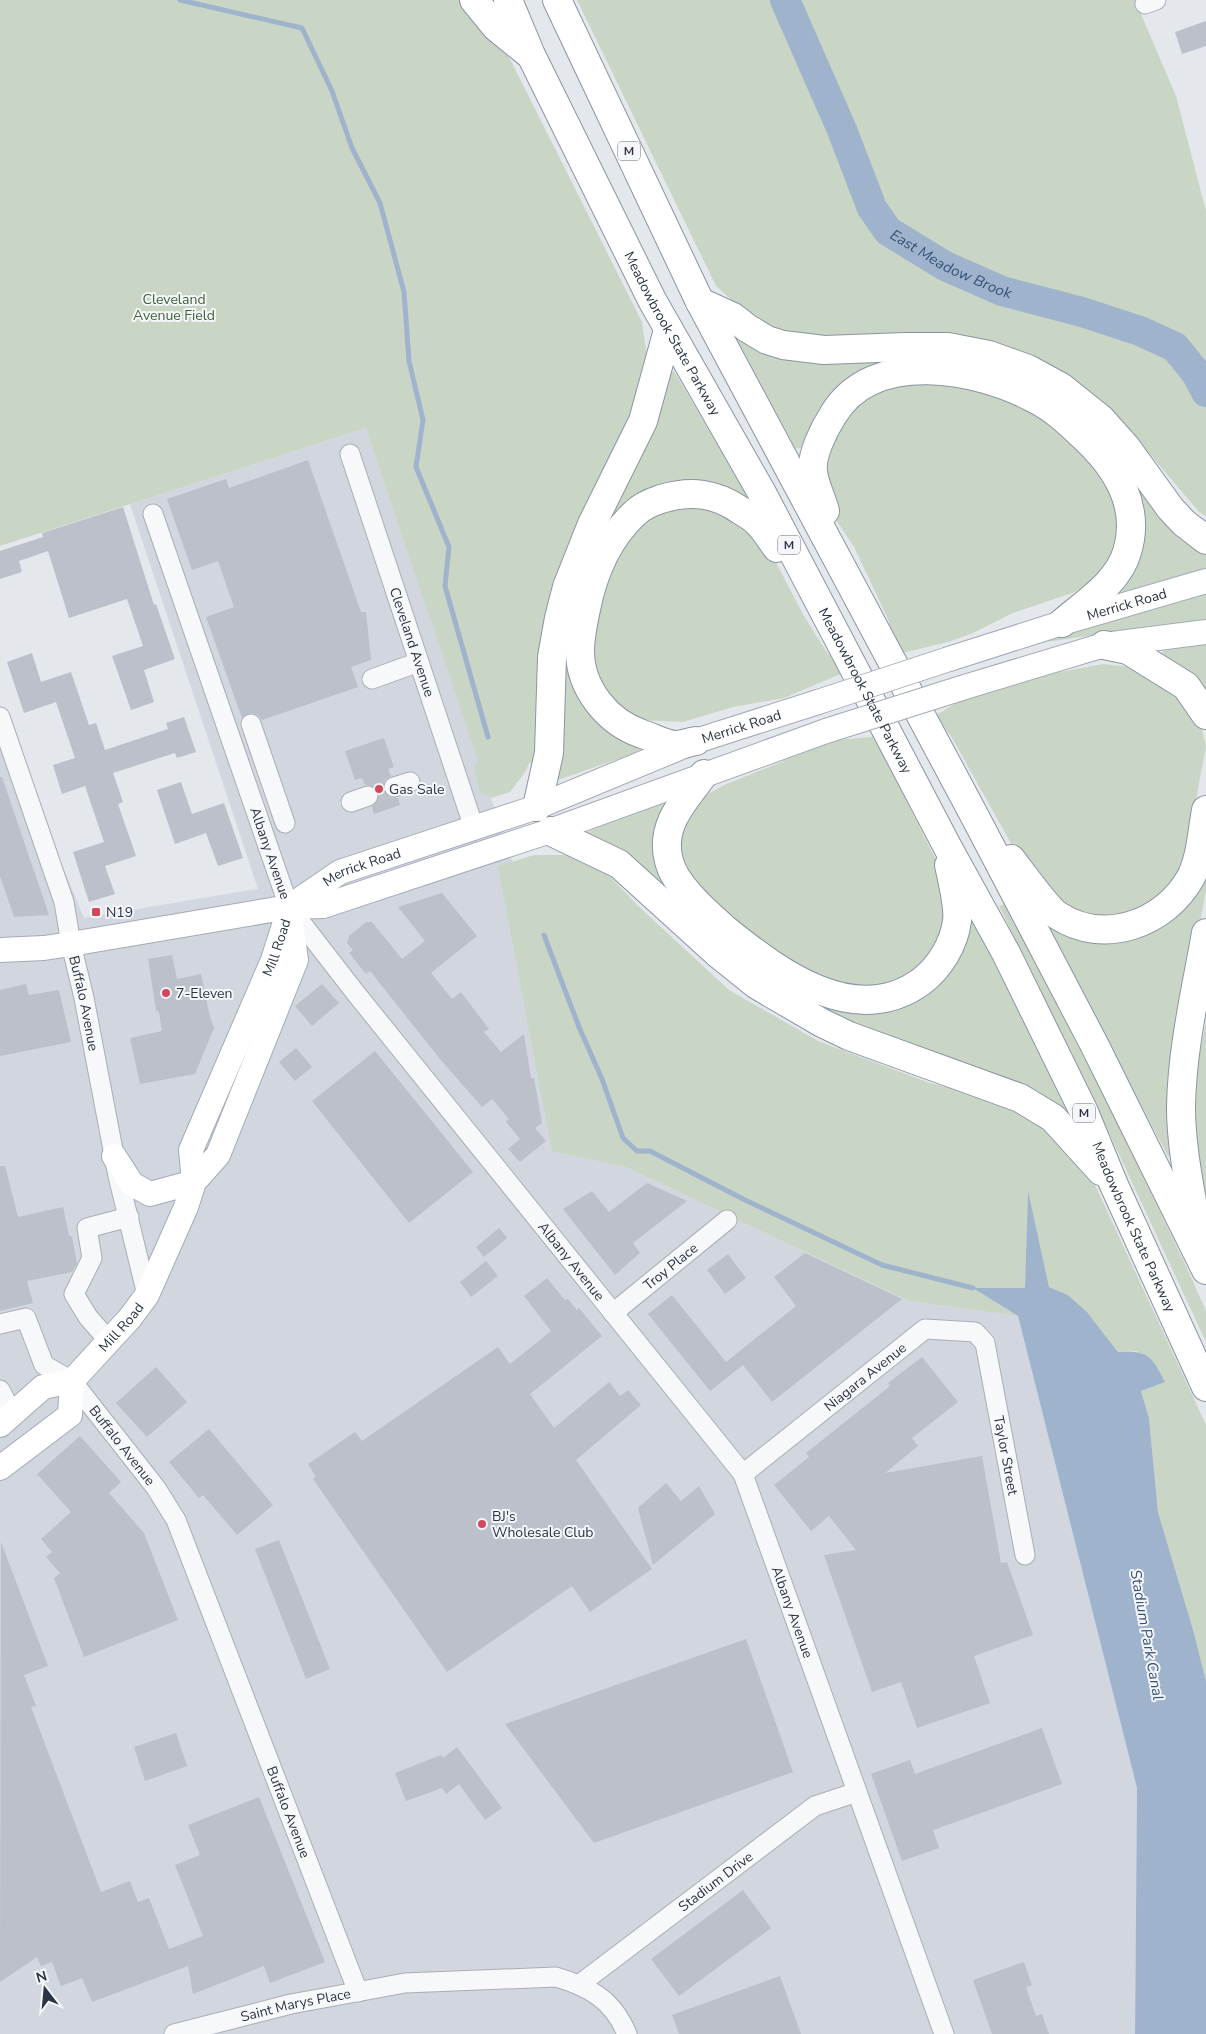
<svg xmlns="http://www.w3.org/2000/svg" width="1206" height="2034" font-family="'Nunito Sans',sans-serif">
	<style>
		.built { fill: #d2d6de }
		.green { fill: #c9d6c5 }
		.water { fill: #9fb4cc }
		.lines { fill: none; stroke-linecap: round; stroke-linejoin: round }
		.stream { stroke: #9fb4cc; stroke-width: 5 }
		.river { stroke: #9fb4cc; stroke-width: 30 }
		.building { fill: #bbc0ca }
		.minor-tunnel { stroke: #bfc3cb; stroke-width: 19; stroke-dasharray: 19 9; stroke-linecap: butt }
		.minor-casing { stroke: #a9aeb7; stroke-width: 21 }
		.major-casing { stroke: #a3abb8; stroke-width: 26 }
		.highway-casing { stroke: #8b94a3; stroke-width: 30 }
		.minor { stroke: #f7f8fa; stroke-width: 19 }
		.major { stroke: #fff; stroke-width: 24 }
		.highway { stroke: #fff; stroke-width: 28 }
		.major-bridge-casing { stroke: #a3abb8; stroke-width: 26; stroke-linecap: butt }
		.major-bridge { stroke: #fff; stroke-width: 24 }
		.poi-dot { fill: #d1495b; stroke: #f4f6f9; stroke-width: 2 }
		.labels { text-anchor: middle; dominant-baseline: central; stroke-width: 4; stroke-linejoin: round; paint-order: stroke }
		.shield { fill: #f4f6f9; stroke: #676e7b; stroke-width: 1 }
		.shield-label { font-size: 12px; font-weight: bold; fill: #2b3445 }
		.park-label { font-size: 14px; fill: #3f6138; stroke: #f4f6f9 }
		.street-label { font-size: 14px; fill: #2b3445; stroke: #f4f6f9 }
		.poi-label { font-size: 14px; fill: #2b3445; stroke: #f4f6f9; text-anchor: start }
		.water-label { font-size: 15px; font-style: italic; fill: #34527a; stroke: #f4f6f9 }
	</style>
	<rect width="100%" height="100%" fill="#e4e7ec"/>
	<path class="built" d="M366,428L516,872L552,1150L626,1167L909,1301L1018,1316L1137,1788L1135,2034H0V715L84,918L258,889L130,504Z"/>
	<path class="green" d="M0,0H464L510,59L642,322L648,364L639,405L586,513L537,764L529,763L526,771L510,792L491,798L480,792L474,767L478,761L366,428L0,546Z
		M577,0H1135L1176,96L1206,211V516L1199,512L1115,413L1052,370L803,339L752,318L716,286Z
		M731,322L757,342L792,354L819,357L931,353L972,356L1017,372L1054,391L1100,426L1152,495L1184,532L1206,548V568L1097,600L1114,585L1132,558L1139,531L1136,503L1124,470L1096,433L1051,396L1018,379L973,365L930,361L884,365L849,384L822,412L805,447L793,449L725,325Z
		M674,371L759,516L725,490L617,515L573,660L642,743L641,749L635,753L555,781L566,619L664,374Z
		M899,377L1001,389L1090,452L1123,507L1121,542L1106,572L1075,592L1013,613L973,633L948,642L898,654L888,619L854,547L827,506L825,444L852,398Z
		M654,506H725L771,553L804,616L826,651L843,673L784,698L733,707L683,722L641,720L621,714L593,680L588,638L622,534Z
		M1206,591V619L1039,643Z
		M1206,643V698L1158,656L1167,648Z
		M1103,664L1149,669L1177,685L1200,721L1206,747L1183,868L1159,897L1135,913L1100,916L1059,906L1022,863L951,736L935,716L972,693L1018,680Z
		M880,731L886,760L943,874L947,930L930,964L899,985L866,991L827,984L740,927L678,866L679,832L686,816L706,795L724,785L779,763L806,750L835,740L871,737Z
		M666,796L671,802L659,840L728,943L895,1003L971,917L1008,985L1071,1117L1065,1119L799,1001L586,833Z
		M1206,843V891L1177,1039L1173,1153L1168,1156L1034,904L1143,931Z
		M534,855H573L603,869L636,904L729,990L818,1041L930,1083L1006,1102L1056,1130L1084,1161L1206,1425V1681L1194,1633L1158,1512L1149,1418L1141,1391L1164,1382L1137,1351L1118,1352L1087,1312L1068,1295L1049,1287L1028,1194L1025,1288H974L1018,1316L909,1301L626,1167L552,1151L498,866Z
		M1005,904L1123,1134L1185,1264L1206,1311V1342L1111,1137L999,906Z
		M1206,1022V1209L1189,1109Z"/>
	<path class="water" d="M1028,1191L1049,1287L1068,1295L1087,1312L1118,1352C1148,1350 1152,1356 1165,1382L1141,1391L1149,1418L1158,1512L1194,1633L1206,1681V2034H1135L1137,1788L1018,1316L973,1288H1025Z"/>
	<g class="lines">
		<path class="stream" d="M180,0L302,28L332,91L352,148L380,203L404,292L409,361L423,420L416,467L449,547L445,586L488,737
			M544,935L579,1027L602,1079L623,1138L637,1151H650L745,1200L882,1265L973,1288"/>
		<path class="river" id="s1" d="M785,0L842,130L872,208L888,231L945,266L1002,291L1082,312L1140,331L1175,347L1196,373L1206,392"/>
	</g>
	<path class="building" d="M1206,21V46L1182,54L1175,32Z
		M308,460L361,612H366L371,660L351,667L358,687L262,720L258,715L253,713L247,714L242,718L206,617L234,607L218,561L192,570L167,499L226,479L229,488Z
		M123,507L154,605L156,604L175,659L144,670L154,702L131,710L112,656L143,646L127,599L69,618L48,551L19,561L22,572L0,579V551L43,537L42,533Z
		M32,653L41,682L71,672L89,725L96,723L105,750L168,729L166,723L184,717L196,752L177,758L175,753L113,773L123,802L118,804L136,856L105,866L115,894L89,902L73,852L104,842L85,786L62,794L53,765L75,758L56,702L24,713L7,662Z
		M384,738L394,767L388,769L391,776L385,780L383,790L387,796L392,798H398L400,805L374,814L372,807L379,799L378,792L371,785H365L362,778L355,780L345,751Z
		M0,777H2L49,915L14,917L0,876Z
		M181,782L192,814L224,803L243,858L218,866L206,833L175,844L157,790Z
		M442,893L477,936L431,973L452,999L461,992L489,1029L484,1032L501,1052L524,1034L531,1078H534L542,1123L535,1128L546,1141L520,1162L508,1149L520,1139L506,1122L509,1119L492,1099L482,1107L440,1059L370,971L366,974L349,953L353,950L347,943L349,936L366,922H372L402,959L425,941L398,907Z
		M172,955L177,979L201,974L210,1017L214,1028L195,1074L140,1084L130,1038L162,1031L159,1012L156,1010L148,959Z
		M26,984L29,995L59,990L71,1042L0,1056V990Z
		M322,984L339,1003L312,1026L295,1006Z
		M296,1048L312,1067L295,1081L279,1062Z
		M375,1051L473,1172L409,1223L312,1101Z
		M0,1166H5L18,1217L63,1207L69,1235L72,1237L77,1263L72,1272L27,1281L33,1303L0,1311Z
		M647,1183L687,1201L633,1243L640,1253L615,1275L563,1209L592,1191L609,1212Z
		M499,1228L507,1238L484,1257L476,1247Z
		M805,1253L902,1299L772,1402L743,1365L710,1391L648,1314L672,1295L726,1362L796,1306L774,1277Z
		M728,1254L746,1278L725,1294L707,1270Z
		M486,1261L498,1276L471,1297L460,1282Z
		M547,1278L565,1300L568,1299L577,1310L579,1308L602,1336L530,1394L554,1428L609,1382L620,1396L628,1390L641,1405L576,1460L652,1569L590,1612L572,1586L447,1672L313,1479L316,1477L308,1464L355,1432L362,1441L498,1347L510,1364L551,1331L524,1296Z
		M922,1357L958,1402L912,1438L918,1446L885,1473L982,1456L1001,1563L1007,1562L1033,1635L974,1656L990,1703L917,1728L901,1682L872,1692L824,1555L856,1550L829,1516L811,1531L774,1485L809,1457L806,1453L890,1386L888,1383Z
		M156,1367L187,1402L147,1437L116,1403Z
		M209,1429L273,1505L237,1535L203,1495L199,1498L169,1462Z
		M80,1436L121,1482L109,1493L144,1533L178,1620L84,1657L54,1578L60,1573L46,1557L52,1552L41,1539L71,1512L37,1474Z
		M666,1483L681,1501L699,1486L715,1514L653,1565L638,1508Z
		M279,1540L330,1669L306,1679L255,1549Z
		M1,1542L48,1666L24,1675L36,1706L31,1707L101,1892L130,1881L138,1902L149,1898L169,1949L203,1936L175,1865L200,1855L188,1825L259,1797L325,1962L270,1983L264,1966L193,1994L188,1966L92,2002L82,1978L61,1986L52,1962L41,1966L37,1957L0,1982Z
		M746,1639L793,1772L594,1843L505,1724Z
		M1042,1728L1062,1784L933,1830L939,1848L902,1861L871,1774L910,1760L915,1774Z
		M176,1733L187,1766L145,1781L134,1747Z
		M457,1747L502,1808L485,1820L459,1784L446,1794L442,1788L406,1801L395,1773L441,1755L443,1758Z
		M743,1890L771,1928L679,1996L651,1959Z
		M1024,1962L1032,1985L1026,1987L1036,2016L1042,2014L1049,2034H992L973,1980Z
		M780,1976L801,2034H679L672,2015Z"/>
	<g class="lines">
		<path class="minor-tunnel" d="M368,796L394,787"/>
		<g class="minor-casing">
			<g id="minor">
				<path d="M1145,4L1156,0"/>
				<path id="s2" d="M350,454L474,828"/>
				<path id="s3" d="M153,514L289,907L354,991L743,1474L944,2034"/>
				<path d="M372,679L419,662"/>
				<path id="s4" d="M0,717L64,902L71,944L84,998L118,1176L147,1295"/>
				<path d="M251,724L285,823"/>
				<path d="M394,787L410,782"/>
				<path d="M351,802L368,796"/>
				<path id="s5" d="M613,1313L727,1220"/>
				<path id="s6" d="M0,1324L26,1318L44,1365L72,1381L156,1488L176,1520L358,1992"/>
				<path d="M109,1341L88,1317L74,1294L92,1258L87,1228L129,1217"/>
				<path d="M0,1390L13,1415"/>
				<path id="s7" d="M743,1474L925,1329L975,1332L985,1343L1025,1555"/>
				<path id="s8" d="M580,1984L815,1806L857,1792"/>
				<path id="s9" d="M174,2034L291,2004L405,1983L556,1977C590,1987 613,2000 627,2034"/>
			</g>
		</g>
		<g class="major-casing">
			<g id="major">
				<path id="s10" d="M949,659L1062,623L1206,581"/>
				<path d="M968,686L1104,645L1206,632"/>
				<path id="s11" d="M289,907L340,872L537,807L696,741L818,702"/>
				<path d="M0,950L44,948L71,944L289,907L323,906L550,831L826,731"/>
				<path d="M114,1156L132,1184L150,1194L194,1182"/>
				<path id="s12" d="M194,1182L191,1150L273,960L287,916"/>
				<path id="s13" d="M0,1425L43,1387L72,1381L130,1318L147,1295L186,1207L194,1182L218,1155L296,960L289,907"/>
				<path d="M0,1468L70,1415L72,1381"/>
			</g>
		</g>
		<g class="highway-casing">
			<g id="highway">
				<path d="M474,0L496,27L528,53"/>
				<path id="s14" d="M508,0L531,55L652,300L762,493L947,846L1006,953L1084,1112L1114,1185L1206,1387"/>
				<path d="M557,0L700,302L973,813L1095,1046L1206,1270"/>
				<path d="M700,302L733,317L747,328L767,340L783,345L824,350L905,347H948L989,355L1028,369L1061,387L1101,419L1126,447L1170,508L1184,523L1206,540"/>
				<path d="M825,511C822,499 814,484 813,471C811,455 824,429 833,415C873,348 978,368 1035,399C1055,409 1070,424 1085,438C1117,468 1141,507 1127,552C1118,583 1085,603 1062,623"/>
				<path d="M1104,645L1128,650L1186,686L1206,715"/>
				<path d="M696,741C690,742 684,744 678,745C667,746 652,737 642,734C607,722 580,688 580,651C580,637 583,623 586,609C593,574 608,538 635,513C642,506 652,502 661,499C691,490 715,493 740,510C745,513 752,517 756,521C764,528 770,539 777,548"/>
				<path d="M704,774C685,800 659,825 669,861C675,886 707,913 726,930C779,973 856,1030 922,981C940,967 954,944 957,921C959,907 952,879 949,865"/>
				<path d="M537,807L549,753L552,657L559,618L567,587L592,524L643,421L668,330"/>
				<path d="M550,831L619,864L716,952L757,985L822,1023L849,1036L1020,1098L1053,1118L1101,1171"/>
				<path d="M1011,859C1021,872 1046,907 1057,915C1104,946 1165,924 1191,877C1201,857 1202,831 1206,810"/>
				<path d="M1198,1235C1191,1193 1181,1149 1181,1107C1182,1048 1196,990 1206,933"/>
			</g>
		</g>
		<use href="#minor" class="minor"/>
		<use href="#major" class="major"/>
		<use href="#highway" class="highway"/>
		<g class="major-bridge-casing">
			<path id="major-bridge" d="M818,702L949,659
				M826,731L968,686"/>
		</g>
		<use href="#major-bridge" class="major-bridge"/>
	</g>
	<g class="poi-dot">
		<circle cx="379" cy="789" r="5"/>
		<rect x="91" y="907" width="10" height="10" rx="2.5"/>
		<circle cx="166" cy="993" r="5"/>
		<circle cx="482" cy="1524" r="5"/>
	</g>
	<g class="labels">
		<g class="shield">
			<rect x="618" y="141.5" width="22" height="19" rx="4"/>
			<rect x="778" y="535.5" width="22" height="19" rx="4"/>
			<rect x="1073" y="1103.5" width="22" height="19" rx="4"/>
		</g>
		<g class="shield-label">
			<text x="629" y="151">M</text>
			<text x="789" y="545">M</text>
			<text x="1084" y="1113">M</text>
		</g>
		<g class="park-label">
			<text x="174" y="299">Cleveland<tspan x="174" dy="16">Avenue Field</tspan></text>
		</g>
		<g class="street-label">
			<text stroke="none"><textPath href="#s14" startOffset="372">Meadowbrook State Parkway</textPath></text>
			<text stroke="none"><textPath href="#s10" startOffset="186">Merrick Road</textPath></text>
			<text stroke="none"><textPath href="#s2" startOffset="198">Cleveland Avenue</textPath></text>
			<text stroke="none"><textPath href="#s14" startOffset="778">Meadowbrook State Parkway</textPath></text>
			<text stroke="none"><textPath href="#s11" startOffset="489">Merrick Road</textPath></text>
			<text stroke="none"><textPath href="#s3" startOffset="359">Albany Avenue</textPath></text>
			<text stroke="none"><textPath href="#s11" startOffset="84">Merrick Road</textPath></text>
			<text stroke="none"><textPath href="#s12" startOffset="252">Mill Road</textPath></text>
			<text stroke="none"><textPath href="#s4" startOffset="299">Buffalo Avenue</textPath></text>
			<text stroke="none"><textPath href="#s14" startOffset="1378">Meadowbrook State Parkway</textPath></text>
			<text stroke="none"><textPath href="#s3" startOffset="869">Albany Avenue</textPath></text>
			<text stroke="none"><textPath href="#s5" startOffset="74">Troy Place</textPath></text>
			<text stroke="none"><textPath href="#s13" startOffset="160">Mill Road</textPath></text>
			<text stroke="none"><textPath href="#s7" startOffset="156">Niagara Avenue</textPath></text>
			<text stroke="none"><textPath href="#s6" startOffset="191">Buffalo Avenue</textPath></text>
			<text stroke="none"><textPath href="#s7" startOffset="412">Taylor Street</textPath></text>
			<text stroke="none"><textPath href="#s3" startOffset="1289">Albany Avenue</textPath></text>
			<text stroke="none"><textPath href="#s6" startOffset="596">Buffalo Avenue</textPath></text>
			<text stroke="none"><textPath href="#s8" startOffset="170">Stadium Drive</textPath></text>
			<text stroke="none"><textPath href="#s9" startOffset="125">Saint Marys Place</textPath></text>
		</g>
		<g class="poi-label">
			<text x="389" y="789">Gas Sale</text>
			<text x="106" y="912">N19</text>
			<text x="176" y="993">7-Eleven</text>
			<text x="492" y="1516">BJ's<tspan x="492" dy="16">Wholesale Club</tspan></text>
		</g>
		<g class="water-label">
			<text stroke="none"><textPath href="#s1" startOffset="325">East Meadow Brook</textPath></text>
			<text transform="translate(1147 1635) rotate(80)">Stadium Park Canal</text>
		</g>
	</g>
	<g transform="translate(45 1989) rotate(344)" stroke="#f4f6f9" stroke-width="4" paint-order="stroke">
	<path d="M0-4L9 19L0 12L-9 19Z" fill="#2b3445"/>
	<text y="-8" font-size="14" font-weight="bold" text-anchor="middle" fill="#2b3445">N</text>
	</g>
</svg>
